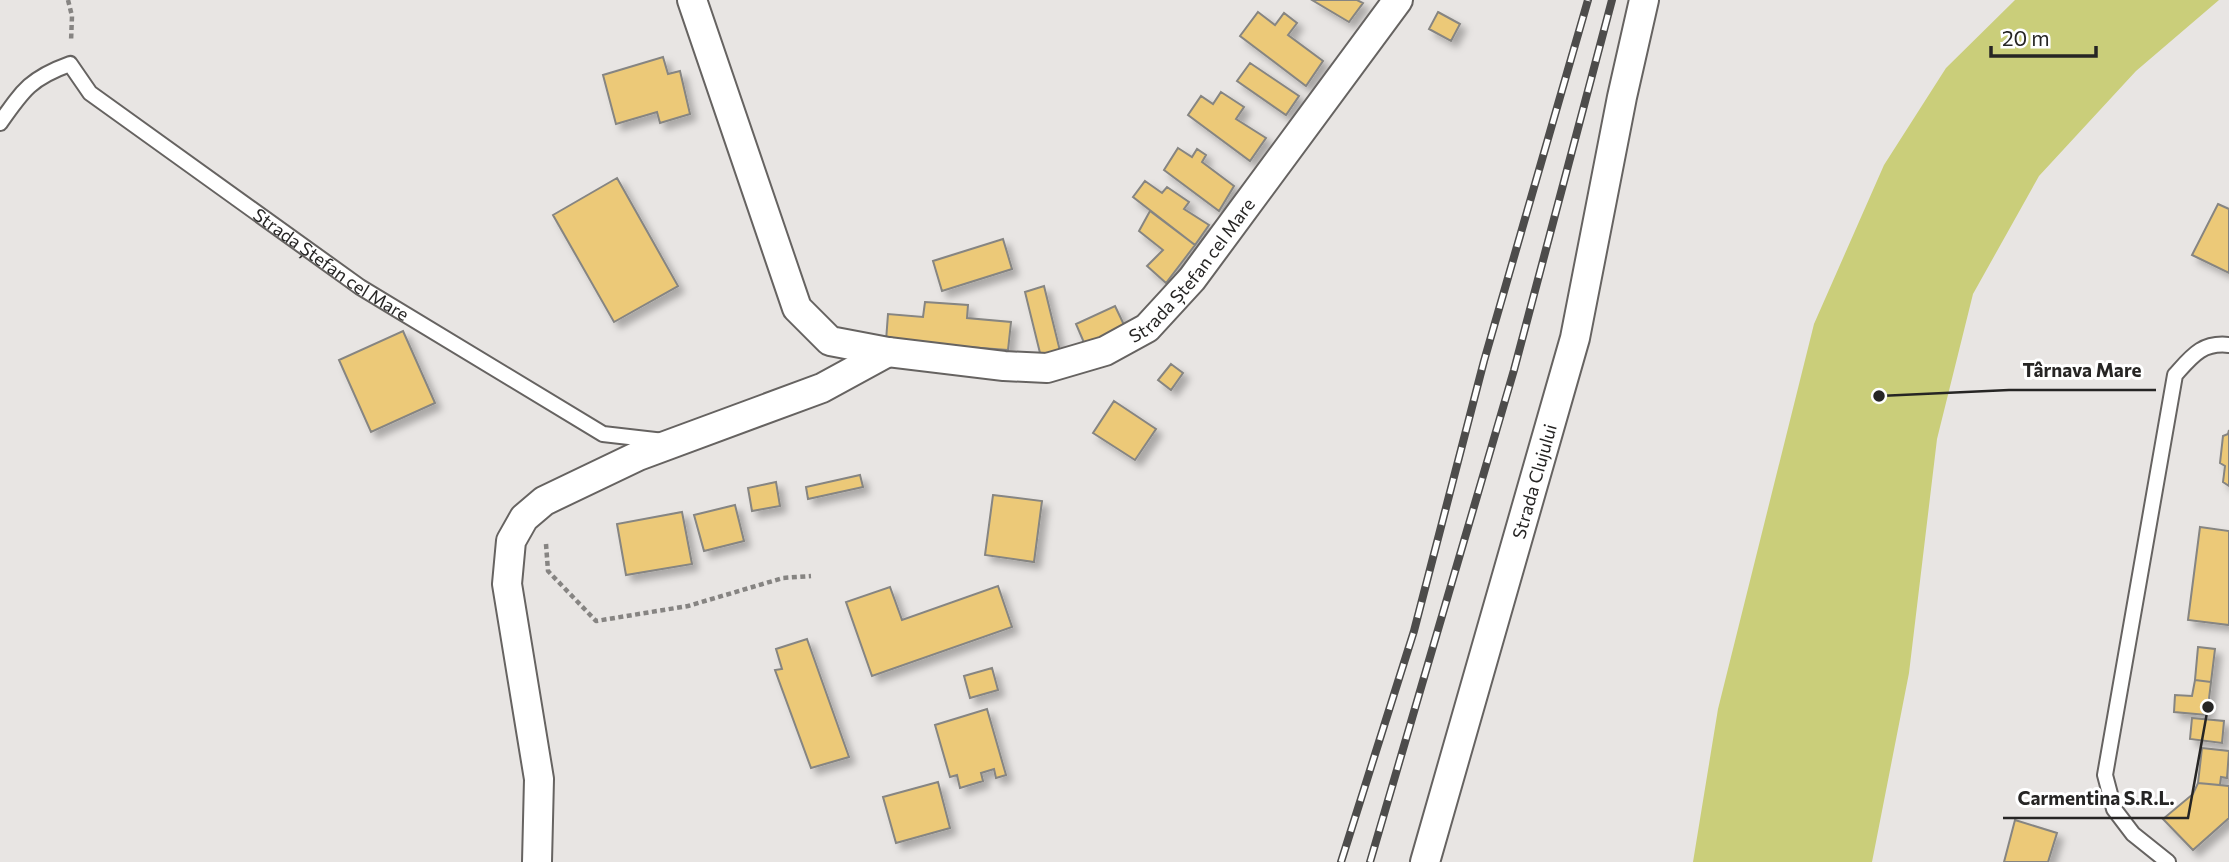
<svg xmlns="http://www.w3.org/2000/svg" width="2229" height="862" font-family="Commissioner,sans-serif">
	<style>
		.water { fill: #cace7a }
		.building { fill: #ecc978; stroke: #868582; stroke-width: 2; filter: url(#shadow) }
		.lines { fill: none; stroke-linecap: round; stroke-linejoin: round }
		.lane-casing { stroke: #666361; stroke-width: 18 }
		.street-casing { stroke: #666361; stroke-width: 32 }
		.path { stroke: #868482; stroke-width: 4.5; stroke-dasharray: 5 3.5; stroke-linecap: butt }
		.lane { stroke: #fff; stroke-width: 14 }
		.street { stroke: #fff; stroke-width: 28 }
		.rail-casing { stroke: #4d4c4b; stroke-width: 8 }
		.rail { stroke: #fff; stroke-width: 5; stroke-dasharray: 16; stroke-linecap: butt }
		.labels { text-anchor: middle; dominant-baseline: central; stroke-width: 6; stroke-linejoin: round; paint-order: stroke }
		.street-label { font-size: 18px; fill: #262524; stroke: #fff }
		.leader { fill: none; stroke: #262524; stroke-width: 2.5 }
		.callout-dot { fill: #262524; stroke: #fff; stroke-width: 2.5 }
		.callout-label { font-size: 19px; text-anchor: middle; font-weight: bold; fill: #262524; stroke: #fff; stroke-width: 6; stroke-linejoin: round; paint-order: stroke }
	</style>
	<defs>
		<filter id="shadow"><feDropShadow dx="6" dy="6" stdDeviation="3.5" flood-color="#0004"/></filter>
	</defs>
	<rect width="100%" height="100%" fill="#e8e5e3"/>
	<path class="water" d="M2015,0H2219L2136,71L2039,176L1973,294L1937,439L1909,673L1872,862H1693L1718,709L1814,324L1884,165L1946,68Z"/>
	<path class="building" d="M1312,0H1357L1363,3L1349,22Z
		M1258,12L1275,25L1284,13L1297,23L1288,35L1323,61L1306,86L1240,36Z
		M1438,12L1460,24L1451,41L1429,29Z
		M663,57L668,74L680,71L690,114L660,123L657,112L616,124L603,75Z
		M1250,63L1299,96L1286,115L1237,81Z
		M1221,92L1244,107L1236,119L1266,138L1250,161L1188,115L1201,96L1213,104Z
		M1178,148L1192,157L1197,149L1206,155L1202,162L1234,186L1219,211L1164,170Z
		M617,178L678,286L614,322L553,215Z
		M1145,181L1162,193L1167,187L1189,202L1184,209L1209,225L1195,245L1133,197Z
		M2218,204L2229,209V273L2192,255Z
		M1150,211L1195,245L1166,283L1147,266L1163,250L1139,231Z
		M1003,239L1012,269L942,291L933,261Z
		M1044,286L1060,351L1041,357L1025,292Z
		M925,302L968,305L967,318L1011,322L1008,350L886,341L888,314L923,317Z
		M1115,306L1125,327L1085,345L1076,324Z
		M403,331L435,403L371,432L339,360Z
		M1171,364L1183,373L1171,390L1158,380Z
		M1114,401L1156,429L1135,460L1093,433Z
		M2229,430V486L2223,482L2225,466L2220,463L2223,436L2228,434Z
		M860,475L863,487L808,499L806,487Z
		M776,482L780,506L752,511L748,488Z
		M993,495L1042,501L1034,562L985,555Z
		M735,505L744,541L704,551L694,515Z
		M682,512L692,564L626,575L617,524Z
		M2200,527L2229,531V625L2188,620Z
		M998,586L1012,627L872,676L846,602L890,587L902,620Z
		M807,639L849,757L811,768L775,670L782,669L776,649Z
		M2198,647L2215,649L2211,682L2195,680Z
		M992,668L998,690L970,698L964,676Z
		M2195,680L2211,682L2207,715L2174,712L2175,695L2192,696Z
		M987,709L1006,775L996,778L994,769L981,773L983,781L960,788L957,775L950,777L935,725Z
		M2192,718L2224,721L2222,743L2190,739Z
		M2202,748L2229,751L2227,778L2221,777L2220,785L2198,783Z
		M938,782L950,828L896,843L883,797Z
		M2198,783L2229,786V818L2193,850L2163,819L2193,794Z
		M2015,820L2057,833L2048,862H2004Z"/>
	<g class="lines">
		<g class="lane-casing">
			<g id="lane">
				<path id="s1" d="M0,123C23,90 31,78 70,64L90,93L360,287L603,434L664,441"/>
				<path d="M2168,862L2133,834L2114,809L2105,775L2175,375C2192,356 2202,342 2229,345"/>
			</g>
		</g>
		<g class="street-casing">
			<g id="street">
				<path id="s2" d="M692,0L797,308L830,341L888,352L1004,366L1047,368L1105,351L1147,328L1192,279L1398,0"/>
				<path d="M537,862L539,779L507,584L511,541L524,518L544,501L638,456L822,388L888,352"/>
				<path id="s3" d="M1425,862L1575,338L1622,97L1644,0"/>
			</g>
		</g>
		<path class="path" d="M68,0L72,16L71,42
			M546,544L548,571L596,621L688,606L783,578L811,576"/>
		<use href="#lane" class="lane"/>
		<use href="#street" class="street"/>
		<g class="rail-casing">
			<path id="rail" d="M1341,862L1414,631L1484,361L1588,0
				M1370,862L1514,370L1612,0"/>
		</g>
		<use href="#rail" class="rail"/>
	</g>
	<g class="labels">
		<g class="street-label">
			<text stroke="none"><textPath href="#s1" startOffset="425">Strada Ștefan cel Mare</textPath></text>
			<text stroke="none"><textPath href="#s2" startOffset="772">Strada Ștefan cel Mare</textPath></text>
			<text stroke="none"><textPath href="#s3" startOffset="396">Strada Clujului</textPath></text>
		</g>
	</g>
	<path class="leader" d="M1879 396L2009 390H2156M2208 707L2188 818H2003"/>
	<g class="callout-dot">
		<circle cx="1879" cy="396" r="7"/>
		<circle cx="2208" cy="707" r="7"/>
	</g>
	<g class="callout-label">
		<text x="2082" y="377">Târnava Mare</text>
		<text x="2096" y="805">Carmentina S.R.L.</text>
	</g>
	<path d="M1991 46v10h105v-10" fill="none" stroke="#262524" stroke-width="3.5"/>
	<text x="2002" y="46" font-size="21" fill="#262524" stroke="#ffffff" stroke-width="5" paint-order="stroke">20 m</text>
</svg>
